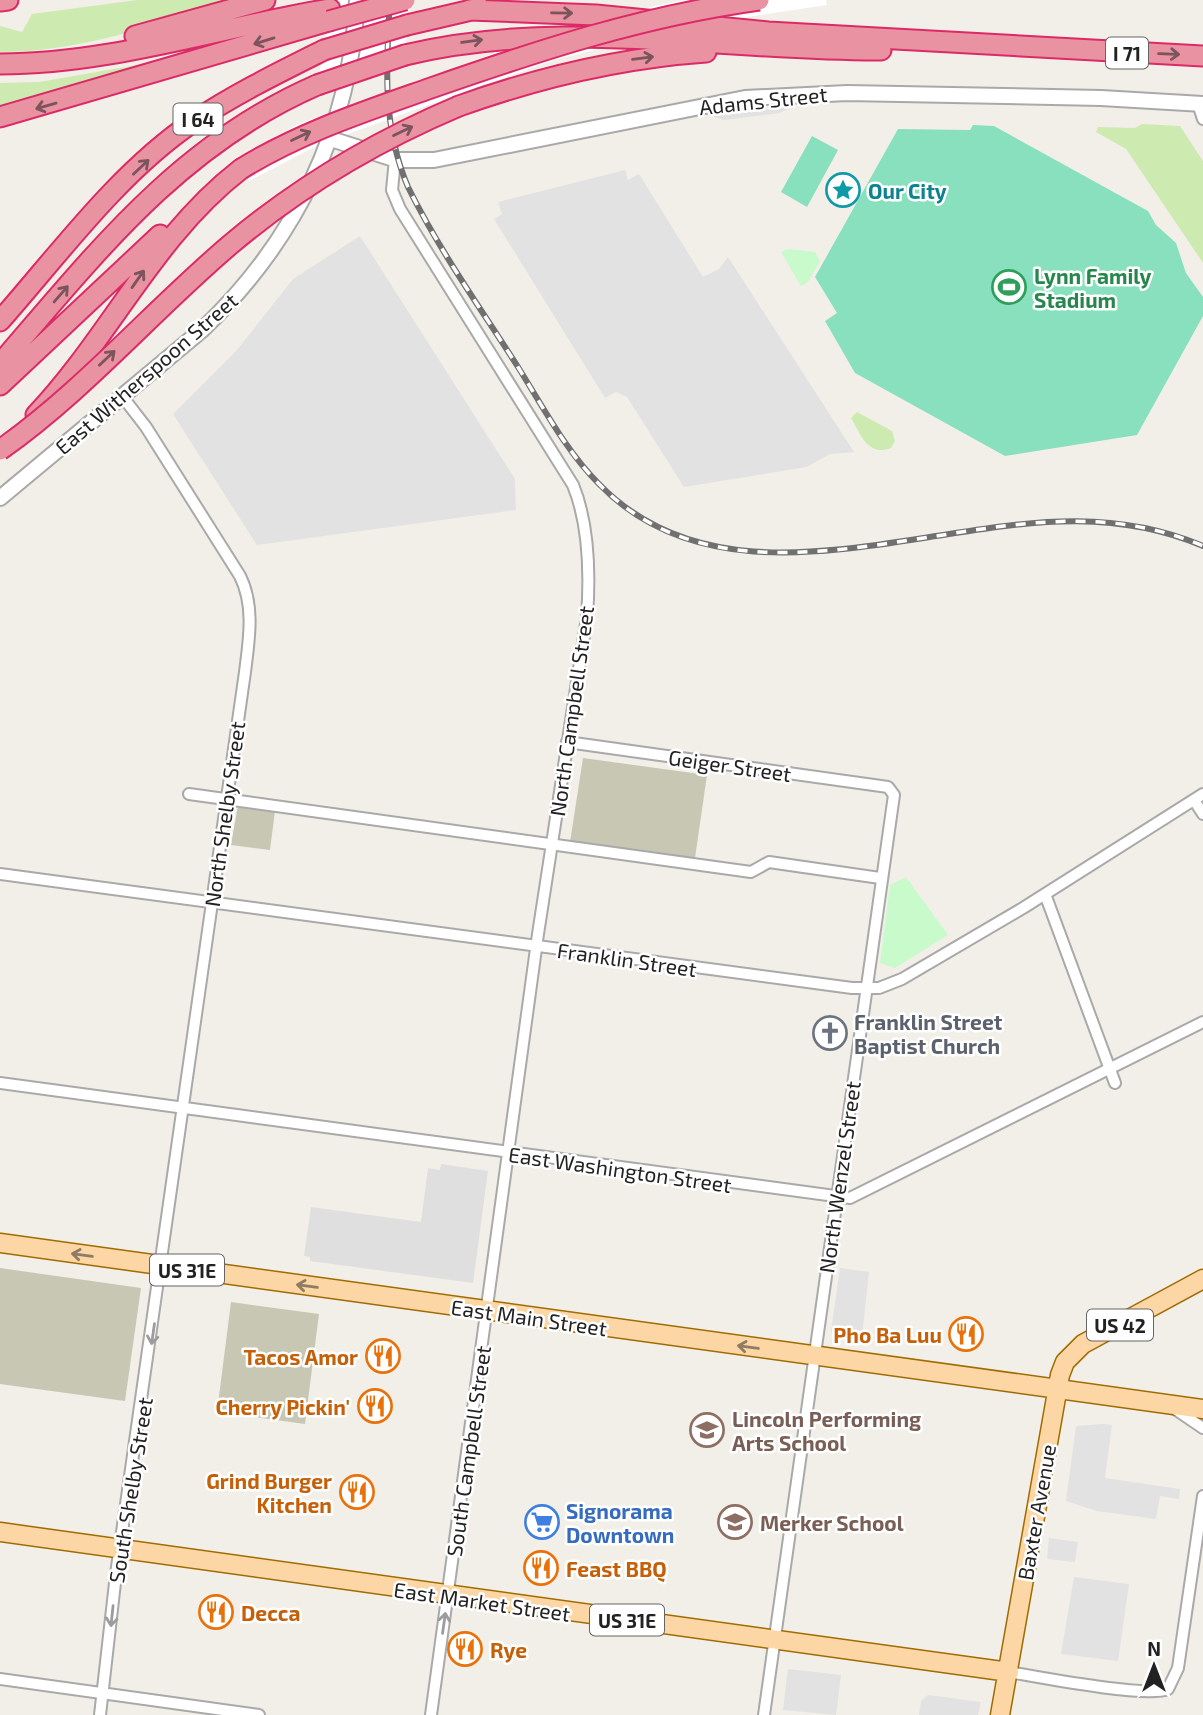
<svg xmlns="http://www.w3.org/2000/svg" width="1203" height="1715" font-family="'Exo 2',sans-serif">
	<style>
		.residential { fill: #e0dfdf }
		.construction { fill: #c7c7b4 }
		.grass { fill: #cdebb0 }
		.park { fill: #c8facc }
		.pitch { fill: #88e0be }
		.parking { fill: #e2e2e2 }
		.pier { fill: #fff }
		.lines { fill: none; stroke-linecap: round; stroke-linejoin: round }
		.minor-casing { stroke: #a9a9a9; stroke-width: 14 }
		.tertiary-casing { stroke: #a9a9a9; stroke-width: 18 }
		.primary-casing { stroke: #a06b00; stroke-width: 21 }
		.motorway-casing { stroke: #dc2a67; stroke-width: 23 }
		.minor { stroke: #fff; stroke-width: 10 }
		.tertiary { stroke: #fff; stroke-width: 14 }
		.primary { stroke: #fcd6a4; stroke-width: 18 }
		.motorway { stroke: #e892a2; stroke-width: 19 }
		.rail-casing { stroke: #707070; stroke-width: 6 }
		.rail { stroke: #fff; stroke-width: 3.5; stroke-dasharray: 10; stroke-linecap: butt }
		.motorway-bridge-casing { stroke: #dc2a67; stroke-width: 23; stroke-linecap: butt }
		.motorway-bridge { stroke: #e892a2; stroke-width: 19 }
		.oneway { stroke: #7b545c }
		.oneway2 { stroke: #8f7c63 }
		.oneway3 { stroke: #9c9c9c }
		.labels { text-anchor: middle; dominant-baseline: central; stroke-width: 5; stroke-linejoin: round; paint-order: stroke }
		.shield { fill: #fff; stroke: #646464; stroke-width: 2 }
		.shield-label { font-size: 19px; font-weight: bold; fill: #222 }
		.street-label { font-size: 21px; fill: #222; stroke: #fff }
		.culture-label { font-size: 21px; font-weight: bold; fill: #0d838f; stroke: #fff; text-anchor: start }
		.leisure-label { font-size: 21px; font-weight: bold; fill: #27864d; stroke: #fff; text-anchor: start }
		.worship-label { font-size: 21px; font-weight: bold; fill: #5b616d; stroke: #fff; text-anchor: start }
		.food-label { font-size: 21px; font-weight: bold; fill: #c56008; stroke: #fff; text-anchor: end }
		.education-label { font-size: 21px; font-weight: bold; fill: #785e54; stroke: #fff; text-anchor: start }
		.shop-label { font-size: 21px; font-weight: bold; fill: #366cbe; stroke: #fff; text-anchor: start }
	</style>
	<rect width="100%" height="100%" fill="#f2efe9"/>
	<path class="residential" d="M441,1164L488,1171L473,1283L310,1261V1257L304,1256L311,1207L421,1222L428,1168L440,1170Z"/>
	<path class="construction" d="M583,758L707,775L695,858L570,842Z
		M238,805L275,811L270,850L231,845Z
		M0,1268L141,1288L125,1401L0,1384Z
		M231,1302L319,1314L305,1424L217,1412Z"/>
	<path class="grass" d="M137,0H234C159,24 80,52 0,52V26L22,32L32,14Z
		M154,62L136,70L0,107V83L39,82Z
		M1142,124L1180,126L1203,161V263L1126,149L1096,132L1098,127L1135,128Z
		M857,412L892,431L895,441L891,448C868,457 861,435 851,418Z"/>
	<path class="park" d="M787,249L815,252L820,261L808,282L801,286L781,252Z
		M906,877L948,935L895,968L880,963L890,885Z"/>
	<path class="pitch" d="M973,125L994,126L1148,211L1156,225L1176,243L1186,273L1203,297V316L1137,435L1005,456L855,373L825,321L837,313L815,277L898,129L970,130Z
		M812,136L838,150L807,207L781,192Z"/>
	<path class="parking" d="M792,107L780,113L724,120L711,116Z
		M625,170L628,180L639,174L703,277L719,269L728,257L854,452L830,454L807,467L684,487L627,397L616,392L605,398L494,219L502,214L498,202Z
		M360,236L515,479L516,510L257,545L173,414L237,350L293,279Z
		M840,1268L869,1272L862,1336L831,1332Z
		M1103,1424L1112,1425L1105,1478L1180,1489L1179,1499L1160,1496L1156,1519L1097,1511L1066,1501L1076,1426Z
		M1049,1538L1078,1542L1075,1562L1047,1559Z
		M1074,1577L1129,1584L1118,1661L1061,1654Z
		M788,1669L841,1675L836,1715L783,1710Z
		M928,1695L981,1702L978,1715H919L921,1701Z"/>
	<path class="pier" d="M330,0H408L405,64L315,96L327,33L348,25Z
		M684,0H826L827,5L701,24L554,60L320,144L249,181L235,159L296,125L525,42L627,12Z"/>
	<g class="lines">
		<g class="minor-casing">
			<path id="minor" d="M1198,104L1203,119
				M395,159L392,190L400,209L573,485C589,524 590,575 587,617L538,934L431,1715
				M567,742L888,787L894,795L764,1715
				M189,794L751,872L769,862L880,878
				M1194,800L1203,814
				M0,874L852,988H879L902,979L1023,908L1203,794
				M1045,894L1115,1083
				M0,1083L850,1198L1203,1022
				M1175,1409L1203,1428
				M1009,1672C1038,1677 1146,1698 1168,1689L1178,1668L1203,1496
				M0,1679L259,1715
				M100,1715L116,1574L245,672C249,640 255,606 240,576L146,427L122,396"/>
		</g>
		<g class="tertiary-casing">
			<path id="tertiary" d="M331,139L397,160H434L745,98L847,93L1101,98L1203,104
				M0,498L203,329C296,240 350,129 357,0"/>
		</g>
		<g class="primary-casing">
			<path id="primary" d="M0,1243L1203,1409
				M0,1532L1009,1672
				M1000,1715L1060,1375L1065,1362L1083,1344L1203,1279"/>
		</g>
		<g class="motorway-casing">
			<path id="motorway" d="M0,1L8,0
				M469,10L596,15L768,32L1203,56
				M407,25L480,8
				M135,36L265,0
				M405,55C562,17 722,51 881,50
				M0,64C112,64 220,27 330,9
				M459,106C540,77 620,58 706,52
				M0,117L329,21
				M0,321C60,253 118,173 193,122C235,94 280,72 324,50
				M0,364C96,253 179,145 317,85
				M0,385L160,235
				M36,415C110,337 154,236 241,169"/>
		</g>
		<use href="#minor" class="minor"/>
		<use href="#tertiary" class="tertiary"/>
		<use href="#primary" class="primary"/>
		<use href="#motorway" class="motorway"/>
		<g class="rail-casing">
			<path id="rail" d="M390,0C386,65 382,126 408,187C439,250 481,309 518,367C543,407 566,451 599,484C693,581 831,552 949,534C1037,520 1118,510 1203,546"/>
		</g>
		<use href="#rail" class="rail"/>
		<g class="motorway-bridge-casing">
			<path id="motorway-bridge" d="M329,21L405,0
				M324,50L407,25
				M317,85L405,55
				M241,169C301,132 366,111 431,88C540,50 643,16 759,0
				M0,450C84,391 153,310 231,244C300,186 376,141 459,106"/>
		</g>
		<use href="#motorway-bridge" class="motorway-bridge"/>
	</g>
	<defs><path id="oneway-shaft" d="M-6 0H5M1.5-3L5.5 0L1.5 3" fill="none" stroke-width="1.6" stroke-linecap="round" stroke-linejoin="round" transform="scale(1.75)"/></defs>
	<g class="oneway">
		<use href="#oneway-shaft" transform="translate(562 13) rotate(1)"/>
		<use href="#oneway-shaft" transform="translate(264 41) rotate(163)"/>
		<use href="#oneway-shaft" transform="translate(472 41) rotate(-8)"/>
		<use href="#oneway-shaft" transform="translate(1169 54) rotate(2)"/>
		<use href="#oneway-shaft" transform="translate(643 58) rotate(-8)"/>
		<use href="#oneway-shaft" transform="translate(46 106) rotate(164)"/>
		<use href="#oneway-shaft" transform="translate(403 131) rotate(-26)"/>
		<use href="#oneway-shaft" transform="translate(301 136) rotate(-25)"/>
		<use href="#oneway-shaft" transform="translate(141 167) rotate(-43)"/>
		<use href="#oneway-shaft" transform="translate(138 279) rotate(-55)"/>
		<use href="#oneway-shaft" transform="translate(61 294) rotate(-49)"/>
		<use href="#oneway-shaft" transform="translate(107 358) rotate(-43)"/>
	</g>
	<g class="oneway2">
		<use href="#oneway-shaft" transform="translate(82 1255) rotate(-172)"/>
		<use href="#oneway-shaft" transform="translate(307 1286) rotate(-172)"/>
		<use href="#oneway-shaft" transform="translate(748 1347) rotate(-172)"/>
	</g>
	<g class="oneway3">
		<use href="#oneway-shaft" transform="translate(153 1334) rotate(98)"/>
		<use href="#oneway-shaft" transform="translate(112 1616) rotate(96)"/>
		<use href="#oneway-shaft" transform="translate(444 1623) rotate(-82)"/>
	</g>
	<defs>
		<g id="sight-ring" transform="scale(1.75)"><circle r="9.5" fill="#fff" stroke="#0f9aa8" stroke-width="1.5"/><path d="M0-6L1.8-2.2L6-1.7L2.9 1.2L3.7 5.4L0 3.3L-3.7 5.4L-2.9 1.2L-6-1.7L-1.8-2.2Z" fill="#0f9aa8"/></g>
		<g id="stadium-ring" transform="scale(1.75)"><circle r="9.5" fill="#fff" stroke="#2e9e5b" stroke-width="1.5"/><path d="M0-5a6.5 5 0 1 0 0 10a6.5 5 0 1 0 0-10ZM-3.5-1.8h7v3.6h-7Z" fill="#2e9e5b"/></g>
		<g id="church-ring" transform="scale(1.75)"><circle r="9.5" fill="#fff" stroke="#6b7280" stroke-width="1.5"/><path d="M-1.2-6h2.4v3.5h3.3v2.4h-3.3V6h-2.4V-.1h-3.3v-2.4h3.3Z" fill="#6b7280"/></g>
		<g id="restaurant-ring" transform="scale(1.75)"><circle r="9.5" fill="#fff" stroke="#e8710a" stroke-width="1.5"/><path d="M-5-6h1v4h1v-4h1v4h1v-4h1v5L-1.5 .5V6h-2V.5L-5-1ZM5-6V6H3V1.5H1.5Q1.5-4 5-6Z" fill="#e8710a"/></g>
		<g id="school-ring" transform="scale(1.75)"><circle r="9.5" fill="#fff" stroke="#8d6e63" stroke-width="1.5"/><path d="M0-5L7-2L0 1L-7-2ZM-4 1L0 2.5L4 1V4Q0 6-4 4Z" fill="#8d6e63"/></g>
		<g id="supermarket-ring" transform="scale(1.75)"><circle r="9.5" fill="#fff" stroke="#3f7fe0" stroke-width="1.5"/><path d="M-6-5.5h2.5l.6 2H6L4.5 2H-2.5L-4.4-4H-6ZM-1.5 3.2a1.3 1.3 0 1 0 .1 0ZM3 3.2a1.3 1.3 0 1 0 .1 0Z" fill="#3f7fe0"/></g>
	</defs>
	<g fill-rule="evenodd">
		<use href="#sight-ring" x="843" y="190"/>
		<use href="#stadium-ring" x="1009" y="287"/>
		<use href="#church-ring" x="830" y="1033"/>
		<use href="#restaurant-ring" x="966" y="1334"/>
		<use href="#restaurant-ring" x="383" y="1356"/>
		<use href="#restaurant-ring" x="375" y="1406"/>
		<use href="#school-ring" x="707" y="1430"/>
		<use href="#restaurant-ring" x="357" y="1492"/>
		<use href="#supermarket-ring" x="542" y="1522"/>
		<use href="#school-ring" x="735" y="1522"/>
		<use href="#restaurant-ring" x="541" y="1568"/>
		<use href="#restaurant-ring" x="216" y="1612"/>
		<use href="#restaurant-ring" x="465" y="1649"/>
	</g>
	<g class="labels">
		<g class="shield">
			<rect x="1106" y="37.5" width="42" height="31" rx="5"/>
			<rect x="173.5" y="103.5" width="49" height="31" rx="5"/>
			<rect x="150" y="1254.5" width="74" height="31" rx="5"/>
			<rect x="1087" y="1309.5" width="66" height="31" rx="5"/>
			<rect x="590" y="1604.5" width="74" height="31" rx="5"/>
		</g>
		<g class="shield-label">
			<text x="1127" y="53">I 71</text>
			<text x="198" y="119">I 64</text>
			<text x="187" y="1270">US 31E</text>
			<text x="1120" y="1325">US 42</text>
			<text x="627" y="1620">US 31E</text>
		</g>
		<g class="street-label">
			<text transform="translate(763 100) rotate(-6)">Adams Street</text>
			<text transform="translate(146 373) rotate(-41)">East Witherspoon Street</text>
			<text transform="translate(571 711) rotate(-82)">North Campbell Street</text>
			<text transform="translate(730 765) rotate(8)">Geiger Street</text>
			<text transform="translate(224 814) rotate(-82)">North Shelby Street</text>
			<text transform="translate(627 959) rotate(8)">Franklin Street</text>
			<text transform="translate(620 1169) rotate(8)">East Washington Street</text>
			<text transform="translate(839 1177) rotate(-82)">North Wenzel Street</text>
			<text transform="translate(529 1317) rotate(8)">East Main Street</text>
			<text transform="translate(468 1451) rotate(-82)">South Campbell Street</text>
			<text transform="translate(130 1490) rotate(-81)">South Shelby Street</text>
			<text transform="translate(1036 1512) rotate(-80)">Baxter Avenue</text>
			<text transform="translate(482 1601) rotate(8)">East Market Street</text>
		</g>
		<g class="culture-label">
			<text x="868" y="190">Our City</text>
		</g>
		<g class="leisure-label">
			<text x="1034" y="275">Lynn Family<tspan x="1034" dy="24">Stadium</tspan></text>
		</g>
		<g class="worship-label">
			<text x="854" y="1021">Franklin Street<tspan x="854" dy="24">Baptist Church</tspan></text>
		</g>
		<g class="food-label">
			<text x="942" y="1334">Pho Ba Luu</text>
			<text x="358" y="1356">Tacos Amor</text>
			<text x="350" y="1406">Cherry Pickin'</text>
			<text x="332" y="1480">Grind Burger<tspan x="332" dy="24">Kitchen</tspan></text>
			<text x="566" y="1568" text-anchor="start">Feast BBQ</text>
			<text x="241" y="1612" text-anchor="start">Decca</text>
			<text x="490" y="1649" text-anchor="start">Rye</text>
		</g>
		<g class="education-label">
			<text x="732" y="1418">Lincoln Performing<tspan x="732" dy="24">Arts School</tspan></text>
			<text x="760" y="1522">Merker School</text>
		</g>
		<g class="shop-label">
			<text x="566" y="1510">Signorama<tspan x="566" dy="24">Downtown</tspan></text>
		</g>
	</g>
	<g transform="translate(1154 1666)" stroke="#ffffff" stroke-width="5" paint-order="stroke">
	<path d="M0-5L12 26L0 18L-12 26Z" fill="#222222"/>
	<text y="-10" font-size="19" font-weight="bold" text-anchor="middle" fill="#222222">N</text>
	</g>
</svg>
